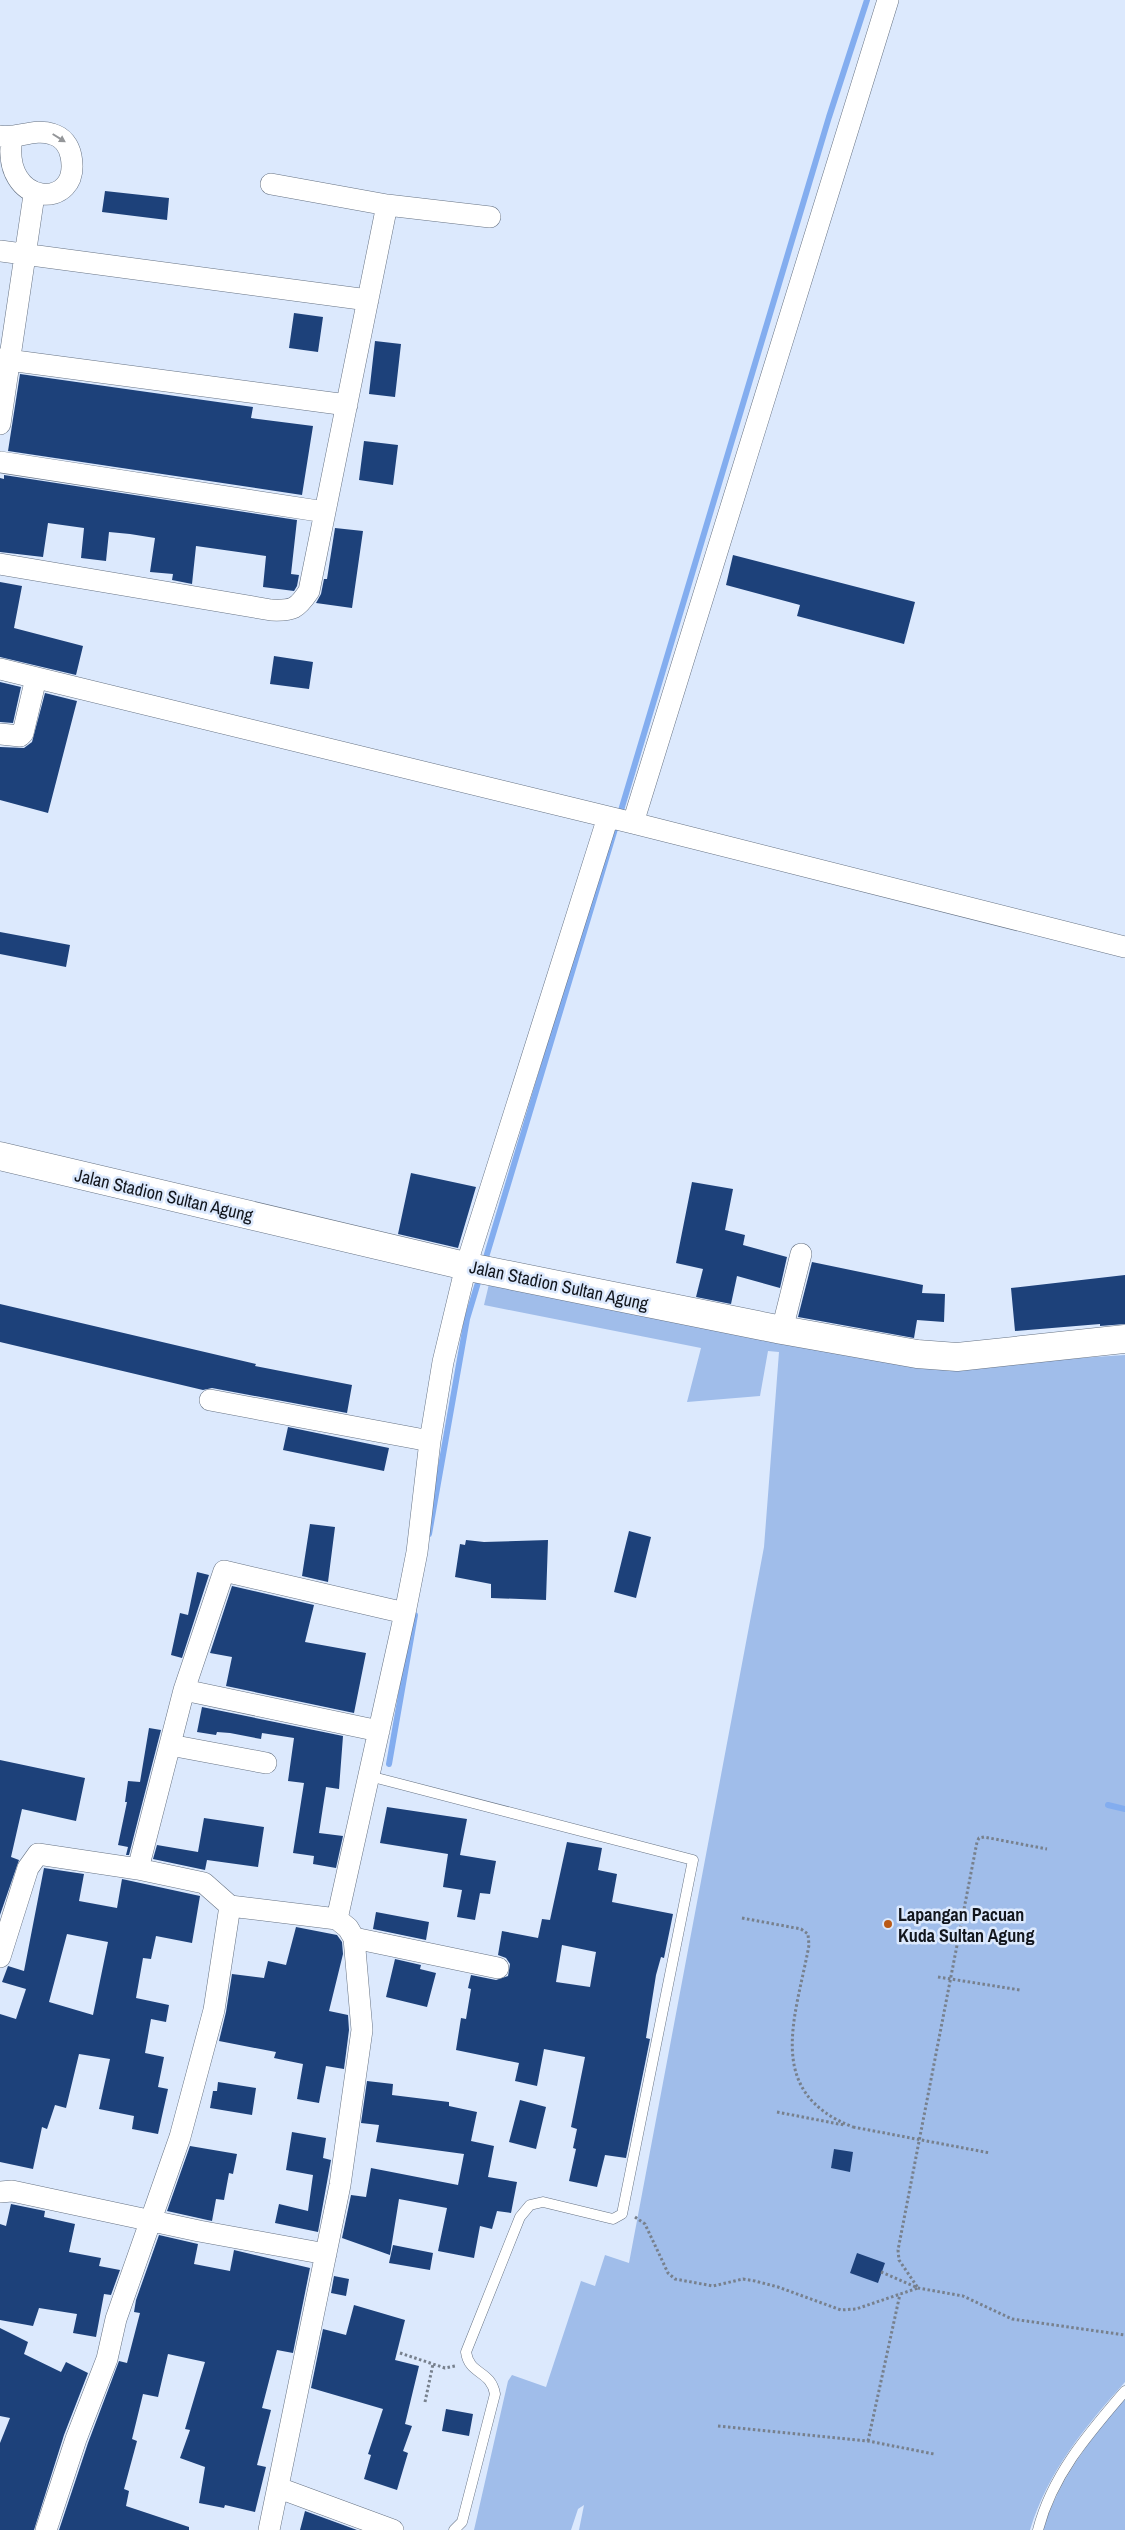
<svg xmlns="http://www.w3.org/2000/svg" width="1125" height="2530" font-family="'Archivo Narrow',sans-serif">
	<style>
		.green { fill: #a0bdea }
		.lines { fill: none; stroke-linecap: round; stroke-linejoin: round }
		.stream { stroke: #83adef; stroke-width: 6 }
		.building { fill: #1d417a; fill-rule: evenodd }
		.lane-casing { stroke: #677384; stroke-width: 11 }
		.street-casing { stroke: #677384; stroke-width: 22 }
		.secondary-casing { stroke: #677384; stroke-width: 29 }
		.path { stroke: #77808d; stroke-width: 3; stroke-dasharray: 2.5 2.5; stroke-linecap: butt }
		.lane { stroke: #fff; stroke-width: 10 }
		.street { stroke: #fff; stroke-width: 21 }
		.secondary { stroke: #fff; stroke-width: 28 }
		.oneway { fill: #949699 }
		.poi-dot { fill: #ba5a17; stroke: #dce9fd; stroke-width: 2 }
		.labels { text-anchor: middle; dominant-baseline: central; stroke-width: 5; stroke-linejoin: round; paint-order: stroke }
		.street-label { font-size: 18px; fill: #12161d; stroke: #dce9fd }
		.poi-label { font-size: 18px; font-weight: bold; fill: #12161d; stroke: #dce9fd; text-anchor: start }
	</style>
	<rect width="100%" height="100%" fill="#dce9fd"/>
	<path class="green" d="M489,1284L932,1368L1125,1355V2382C1085,2427 1048,2471 1030,2530H579L584,2505L578,2509L571,2530H474L508,2381L512,2375L546,2387L581,2281L595,2286L605,2255L629,2263L764,1547L779,1352L768,1351L760,1396L687,1402L701,1348L484,1305Z
		M1125,2399V2530H1043C1059,2479 1090,2439 1125,2399Z"/>
	<g class="lines">
		<path class="stream" d="M619,817L829,117L867,0
			M484,1264L615,829
			M429,1534L467,1319L480,1276
			M389,1764L415,1615
			M1108,1805L1125,1809"/>
	</g>
	<path class="building" d="M105,191L169,198L167,220L102,212Z
		M294,313L323,317L318,352L289,348Z
		M375,341L401,344L395,397L369,394Z
		M20,374L253,407L251,418L313,426L302,495L8,451Z
		M364,441L398,445L393,485L359,480Z
		M4,475L297,520L291,574L299,575L297,586L294,591L263,587L266,556L196,546L192,584L172,580L173,574L150,572L155,538L130,534L109,532L106,561L81,558L84,528L48,523L43,557L0,552V478L4,479Z
		M335,528L363,531L352,608L316,603L321,594L324,579H327Z
		M733,555L915,602L904,644L797,616L800,605L726,585Z
		M0,582L22,586L14,628L83,646L76,675L0,657Z
		M274,656L313,662L309,689L270,684Z
		M0,682L21,687L13,723L0,722Z
		M45,693L77,701L48,813L0,800V747L24,748L32,742Z
		M0,932L70,945L66,967L0,954Z
		M411,1173L476,1187L458,1248L398,1234Z
		M692,1182L733,1189L725,1230L745,1235L743,1245L787,1257L780,1288L737,1276L731,1304L696,1297L703,1269L676,1263Z
		M812,1262L923,1285L922,1293L945,1294L944,1322L917,1320L914,1338L798,1317Z
		M1125,1275V1324L1100,1326V1324L1015,1331L1011,1288Z
		M0,1304L256,1364L255,1366L352,1385L347,1413L212,1388L203,1390L0,1342Z
		M288,1427L389,1448L384,1471L283,1450Z
		M310,1524L335,1527L328,1582L302,1576Z
		M629,1531L651,1537L636,1598L614,1592Z
		M466,1540L484,1542L548,1540L546,1600L491,1598V1584L455,1577L460,1544L465,1545Z
		M197,1572L209,1575L182,1658L171,1655L180,1613L188,1615Z
		M232,1586L314,1605L305,1642L366,1653L354,1713L226,1686L232,1657L210,1653Z
		M202,1707L343,1736L339,1789L326,1787L319,1833L343,1836L336,1868L313,1864L314,1856L293,1853L304,1783L288,1781L294,1738L262,1733L261,1739L230,1733L217,1732L216,1735L197,1732Z
		M149,1728L161,1730L129,1855H126L128,1847L118,1845L127,1802H125L128,1781L140,1782Z
		M0,1760L85,1778L76,1821L22,1809L11,1857L19,1860L0,1915Z
		M387,1807L467,1819L460,1855L496,1861L490,1894L480,1893L475,1920L457,1917L462,1890L443,1887L448,1854L380,1843Z
		M204,1818L264,1827L258,1867L207,1860L205,1870L153,1859L157,1845L198,1852Z
		M567,1842L602,1848L598,1870L617,1874L612,1902L673,1914L664,1958L661,1957L656,1975L646,2038L650,2039L626,2158L605,2155L597,2187L569,2181L576,2149L573,2148L577,2129L571,2127L585,2057L544,2049L537,2086L515,2081L519,2063L456,2050L461,2018L466,2019L471,1989L468,1988L471,1975L496,1980L508,1976L510,1964L506,1958L498,1955L502,1931L538,1938L542,1919L550,1920ZM562,1945L596,1952L590,1987L556,1982Z
		M44,1868L84,1874L79,1901L117,1908L122,1879L200,1896L192,1943L156,1936L151,1959L143,1958L136,1998L169,2005L166,2022L151,2019L145,2053L164,2057L158,2087L168,2089L158,2134L132,2129L134,2116L99,2109L110,2059L79,2054L66,2108L55,2105L47,2129L42,2127L33,2169L0,2162V2014L16,2019L26,1989L2,1982L8,1966L24,1971ZM67,1934L108,1942L93,2015L49,2002Z
		M376,1912L429,1922L426,1940L373,1929Z
		M296,1927L337,1935L342,1942L343,1954L329,2011L348,2015L349,2030L344,2069L326,2066L319,2103L297,2099L303,2064L274,2058L276,2052L219,2041L226,2012L232,1974L264,1978L268,1961L286,1965Z
		M395,1959L421,1965L420,1969L436,1973L427,2007L386,1997Z
		M367,2081L393,2084L392,2095L449,2102V2106L477,2112L471,2141L494,2146L488,2177L517,2182L511,2213L497,2211L492,2229L480,2226L474,2258L438,2251L447,2208L399,2199L390,2255L342,2238L351,2195L366,2197L371,2168L458,2185L464,2154L376,2142L379,2125L361,2123Z
		M218,2082L256,2088L252,2115L210,2108L213,2091H217Z
		M520,2100L546,2107L536,2149L509,2142Z
		M292,2132L326,2138L323,2158L331,2160L318,2232L275,2223L279,2204L308,2211L313,2175L286,2170Z
		M190,2146L237,2154L233,2174L229,2173L224,2200L216,2199L212,2221L167,2211Z
		M834,2149L853,2152L850,2172L831,2168Z
		M11,2204L45,2211L44,2217L75,2224L69,2252L101,2258L99,2266L120,2270L111,2295L104,2294L96,2337L73,2333L77,2314L39,2308L33,2326L0,2320V2224L6,2226Z
		M159,2235L198,2244L194,2264L230,2271L234,2250L310,2268L293,2353L277,2350L262,2408L271,2410L257,2465L266,2467L255,2512L225,2505L224,2508L199,2503L205,2467L180,2458L190,2430L185,2429L205,2362L168,2354L158,2397L143,2394L132,2439L137,2441L124,2489L129,2491L126,2506L189,2527V2530H59L88,2443L119,2361L127,2363L140,2313L134,2312L136,2300Z
		M393,2245L433,2253L430,2270L389,2263Z
		M857,2253L885,2263L878,2283L850,2273Z
		M334,2276L349,2279L346,2296L331,2293Z
		M354,2305L405,2320L395,2360L419,2366L405,2424L412,2426L403,2451L408,2453L397,2490L364,2479L371,2455L368,2454L383,2409L311,2388L323,2329L346,2335Z
		M0,2328L28,2342L24,2354L61,2372L66,2362L88,2373L64,2435L34,2530H0V2443L10,2418L0,2416Z
		M446,2409L473,2414L469,2436L442,2431Z
		M305,2511L357,2530H300Z"/>
	<g class="lines">
		<g class="lane-casing">
			<path id="lane" d="M369,1776L693,1860L622,2214L613,2219L543,2202L530,2205L520,2217L466,2352C469,2375 491,2370 495,2394L462,2522L454,2530
				M1038,2530C1052,2475 1089,2433 1125,2391"/>
		</g>
		<g class="street-casing">
			<path id="street" d="M0,136C18,139 34,128 52,134C63,137 69,146 71,156C82,212 0,207 12,138
				M271,184L387,205L490,217
				M0,251L368,300
				M0,359L347,405
				M0,424L34,195
				M0,462L325,512
				M0,564L271,610C293,611 297,609 309,591L387,205
				M0,669L633,823L1125,947
				M0,734L20,736L23,733L36,678
				M633,823L888,0
				M782,1330L801,1254
				M210,1400L430,1441
				M184,1690L379,1731
				M170,1745L266,1763
				M138,1869L184,1690L224,1571L405,1613
				M354,1938L498,1968
				M0,1957L28,1868L38,1854L138,1869L204,1883L230,1906L337,1919
				M0,2192L12,2191L199,2231L326,2254
				M279,2488L393,2530
				M46,2530L76,2439L107,2359L116,2319L180,2137L214,2010L230,1906
				M269,2530L340,2185L362,2030L354,1938L348,1928L337,1919L405,1613L417,1552L430,1441L443,1362L466,1266L608,817"/>
		</g>
		<g class="secondary-casing">
			<path id="secondary" d="M0,1156L474,1268L782,1330L917,1354L957,1357L1125,1339"/>
		</g>
		<path class="path" d="M742,1918L801,1929L808,1934L809,1945C796,2017 763,2092 853,2127
			M938,1977L1020,1990
			M777,2112L844,2125
			M853,2127L990,2153
			M635,2217L645,2224L668,2273L675,2279L713,2286L743,2279L755,2281L778,2287L841,2310L856,2309L918,2288L899,2260L898,2250L977,1842L979,1838L984,1837L1047,1849
			M881,2272L918,2288L963,2296L1012,2319L1125,2335
			M400,2353L445,2368L455,2366
			M425,2402L433,2364
			M718,2426L868,2441L934,2454
			M868,2441L900,2294"/>
		<use href="#lane" class="lane"/>
		<use href="#street" class="street"/>
		<use href="#secondary" class="secondary"/>
	</g>
	<defs><path id="oneway-solid" d="M-6-.8H1V-3.2L6.5 0L1 3.2V.8H-6Z" transform="scale(1.25)"/></defs>
	<use class="oneway" href="#oneway-solid" transform="translate(59 138) rotate(32)"/>
	<circle class="poi-dot" cx="888" cy="1924" r="5"/>
	<g class="labels">
		<g class="street-label">
			<text transform="translate(164 1195) rotate(13)">Jalan Stadion Sultan Agung</text>
			<text transform="translate(559 1285) rotate(12)">Jalan Stadion Sultan Agung</text>
		</g>
		<g class="poi-label">
			<text x="898" y="1914">Lapangan Pacuan<tspan x="898" dy="21">Kuda Sultan Agung</tspan></text>
		</g>
	</g>
</svg>
